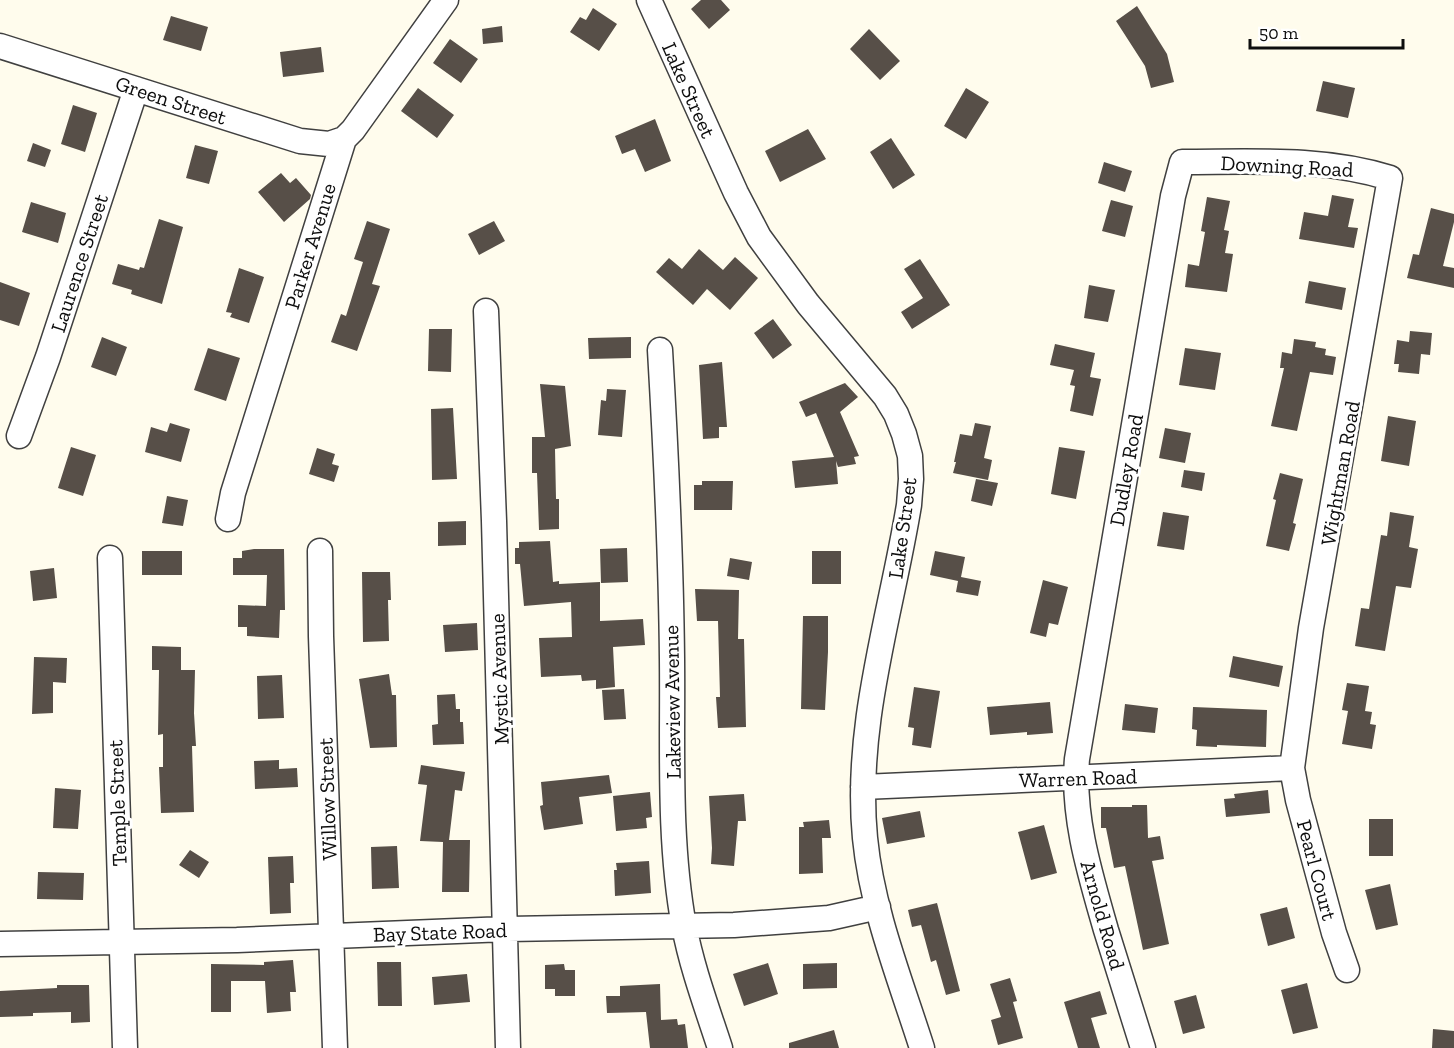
<svg xmlns="http://www.w3.org/2000/svg" width="1454" height="1048" font-family="'Zilla Slab',serif">
	<style>
		.building { fill: #574f48 }
		.lines { fill: none; stroke-linecap: round; stroke-linejoin: round }
		.minor-casing { stroke: #404040; stroke-width: 27 }
		.minor { stroke: #fff; stroke-width: 24 }
		.labels { text-anchor: middle; dominant-baseline: central; stroke-width: 6; stroke-linejoin: round; paint-order: stroke }
		.street-label { font-size: 21px; fill: #0d0d0d; stroke: #fff }
	</style>
	<rect width="100%" height="100%" fill="#fffced"/>
	<path class="building" d="M701,0H721L730,10L709,29L691,9Z
		M1137,6L1167,54L1174,82L1151,88L1145,66L1116,21Z
		M593,8L617,24L599,51L570,32L580,17L586,20Z
		M171,16L208,27L201,51L163,40Z
		M502,26L503,42L483,44L482,29Z
		M869,29L900,61L880,80L850,49Z
		M450,39L478,59L461,83L433,63Z
		M321,47L324,72L283,77L280,52Z
		M1323,81L1355,88L1348,118L1316,111Z
		M418,88L454,115L437,138L401,111Z
		M966,88L989,102L966,139L944,126Z
		M73,105L97,113L85,152L61,144Z
		M655,119L671,161L645,172L635,149L622,154L615,136Z
		M808,129L826,159L780,182L765,151Z
		M891,138L915,175L893,189L870,152Z
		M33,143L51,150L45,167L27,161Z
		M195,145L218,151L209,184L186,178Z
		M1104,162L1132,171L1125,192L1098,183Z
		M281,173L290,183L296,178L311,195L310,199L284,222L258,192Z
		M1332,195L1354,199L1348,227L1358,228L1354,248L1299,239L1304,212L1328,216Z
		M1207,197L1230,201L1224,230L1229,231L1225,253L1233,254L1227,292L1185,287L1188,264L1199,266L1205,232L1201,231Z
		M1111,200L1133,206L1125,237L1102,231Z
		M31,202L66,213L58,243L22,232Z
		M1431,208L1454,214V222L1443,266L1454,268V288L1407,278L1413,254L1419,255Z
		M159,219L183,227L162,304L131,294L132,290L112,284L118,264L139,270L140,267L144,268Z
		M367,221L390,229L372,284L380,286L357,351L331,342L341,314L346,316L363,262L354,259Z
		M494,221L505,241L479,255L468,234Z
		M699,249L723,270L735,257L758,278L730,310L707,289L693,305L656,272L669,258L682,269Z
		M920,259L950,305L912,329L901,312L923,298L904,269Z
		M239,268L264,277L249,323L230,317L232,313L226,312Z
		M1309,281L1346,288L1342,310L1305,303Z
		M0,282L30,293L19,326L0,320Z
		M1089,285L1115,290L1108,322L1084,318Z
		M773,319L792,345L773,359L754,333Z
		M429,329H452L451,372L428,371Z
		M1410,331L1432,333L1430,355L1421,354L1419,374L1398,372L1399,364H1394L1397,340L1409,342Z
		M102,337L127,347L116,376L91,367Z
		M631,337V358L589,359L588,338Z
		M1294,339L1316,342L1315,347L1326,349L1325,355L1336,357L1333,375L1310,372L1297,431L1271,426L1284,368H1280L1282,352L1292,354Z
		M1055,344L1095,353L1090,377L1101,379L1093,416L1070,411L1075,386L1070,385L1074,370L1050,365Z
		M208,348L240,358L226,401L194,390Z
		M1185,348L1221,353L1215,390L1179,385Z
		M722,362L727,427H719V438L703,439L699,365Z
		M845,383L858,397L840,412L859,456L854,457L856,464L838,467L836,461L838,484L795,488L792,461L834,457L816,413L806,417L799,402Z
		M540,384L565,386L571,446L555,449L556,499H559V529L539,530L537,473H532V437H545Z
		M607,389L626,390L622,437L598,435L601,400L606,401Z
		M453,408L457,479L432,480L431,409Z
		M1388,416L1416,421L1409,466L1381,461Z
		M170,423L190,429L181,462L145,452L151,427L167,432Z
		M975,423L991,426L984,458L992,460L988,480L953,473L956,462H954L960,434L972,436Z
		M1165,428L1191,433L1185,463L1159,458Z
		M71,447L96,455L83,496L58,488Z
		M1059,447L1085,451L1076,499L1051,494Z
		M317,448L335,454L332,464L339,466L334,482L309,474Z
		M1184,470L1205,473L1202,491L1181,487Z
		M1280,473L1303,479L1293,523L1296,524L1289,551L1266,546L1276,500L1273,499Z
		M976,479L998,483L992,506L971,501Z
		M702,481H733L732,510H694V485H702Z
		M167,496L188,500L183,526L162,523Z
		M1163,512L1189,516L1184,550L1157,546Z
		M1390,512L1414,516L1409,547L1418,549L1411,588L1396,586L1385,651L1355,646L1361,608L1369,609L1381,535L1387,536Z
		M466,521V545L438,546V522Z
		M550,541L553,582L559,581V584L600,582V621L643,619L645,645L613,647L615,687L596,689V680L582,681L581,675L541,677L539,638L572,637L571,602L524,606L520,564H515V548H519V542Z
		M627,548L628,582L601,583L600,549Z
		M254,549H284L285,610H280L279,638L247,636V627H238V605L266,606L267,575H233V558H242V551Z
		M142,551H182V575H142Z
		M812,551H841V584H812Z
		M935,551L965,557L961,577L981,581L978,596L956,592L958,581L930,575Z
		M730,558L752,562L749,580L727,576Z
		M54,568L57,598L33,601L30,571Z
		M362,572H390L391,600H388L389,641L363,642Z
		M1043,580L1068,587L1058,625L1049,623L1046,637L1030,633Z
		M695,589L739,590L738,639H744L746,727L718,728L716,697H720L718,621H697Z
		M803,616H828V652L825,710L801,709Z
		M477,623L478,650L445,652L443,625Z
		M152,646L181,647V670H195L194,713L196,746H192L194,812L161,813L159,767H163V734L158,735L159,670H152Z
		M1233,656L1283,666L1279,687L1229,677Z
		M34,657L67,658L66,683L53,682V713L32,714Z
		M389,674L392,695H396L397,747L370,748L359,679Z
		M282,675L284,718L258,719L257,676Z
		M1347,683L1369,686L1365,711L1372,712L1370,724L1376,725L1372,749L1342,744L1348,711L1342,710Z
		M914,687L940,691L931,748L912,745L914,728L908,727Z
		M624,689L626,719L604,720L602,690Z
		M455,694L456,709H460V722H463L464,744L433,745L432,725L438,724L437,695Z
		M1050,702L1053,733L1027,735V732L990,735L987,707Z
		M1125,704L1158,708L1155,733L1122,730Z
		M1193,707L1267,710L1266,747L1217,745V747L1196,746L1197,730L1192,729Z
		M279,760V769L297,768L298,787L255,789L254,761Z
		M421,765L465,772L462,791L455,790L449,840H470L469,892H442L443,842L420,841L427,785L418,784Z
		M609,775L612,793L579,797L583,824L544,830L540,806L543,805L541,782Z
		M55,788L81,790L78,829L53,828Z
		M1268,790L1270,813L1226,817L1224,799L1235,798L1234,794Z
		M650,792L652,817L646,818L647,828L616,831L613,796Z
		M744,794L746,821H738L734,866L711,864L712,848L709,796Z
		M1132,805H1147L1148,838L1160,836L1164,859L1152,861L1169,944L1143,950L1125,866L1114,868L1106,828H1101V807H1132Z
		M920,811L925,837L887,844L882,818Z
		M1369,819H1393V856H1369Z
		M829,820L831,838H822L823,873L799,874V827H804L803,822Z
		M1044,825L1057,873L1031,880L1018,832Z
		M397,846L399,888L372,889L371,847Z
		M190,850L209,862L199,878L179,865Z
		M293,856L294,883H290L291,913L270,914L268,857Z
		M649,861L651,893L615,896L614,870H617L616,863Z
		M38,872L84,873L83,900L37,899Z
		M1390,884L1398,925L1376,930L1365,890Z
		M937,903L960,991L946,995L936,960L931,962L921,925L912,927L908,910Z
		M1287,907L1295,938L1268,946L1260,914Z
		M293,960L296,992H290L291,1011L267,1013L265,981H231V1012H211V964L264,965V962Z
		M377,962H401L402,1006H378Z
		M768,963L778,994L744,1006L733,974Z
		M837,963V988L803,989V964Z
		M564,964L565,970H575V996H555V989H545V965Z
		M467,974L470,1002L434,1005L432,977Z
		M1010,978L1017,1001L1013,1002L1023,1038L998,1045L991,1020L1001,1017L990,984Z
		M1307,983L1318,1028L1293,1034L1281,990Z
		M660,984L661,1020L677,1019L678,1025L685,1024L688,1048H650L646,1012L607,1013L606,996H620V986Z
		M57,985H89L90,1022L71,1023V1012L33,1013V1016L0,1017V991L57,988Z
		M1100,991L1107,1014L1091,1018L1100,1048H1078L1064,1002Z
		M1196,995L1205,1028L1183,1034L1174,1001Z
		M1433,1029L1454,1031V1048H1432Z
		M834,1030L839,1048H789V1043Z"/>
	<g class="lines">
		<g class="minor-casing">
			<path id="minor" d="M649,0L736,193L759,237L808,304L885,396L896,414L904,434L910,456L911,479L909,505C891,615 854,725 865,838C872,910 900,979 922,1048
				M0,46L300,141L329,144L344,139
				M486,311L494,521L508,1048
				M660,350C666,453 671,556 672,659C673,747 668,839 684,926C692,968 707,1008 720,1048
				M19,436L48,357L136,89
				M228,519L233,493L344,139L353,130L446,0
				M320,551L321,636L335,1048
				M110,558L125,1048
				M863,787L1292,768
				M0,944L237,940L506,929L734,925L829,918L878,907
				M1143,1048C1131,1009 1118,969 1106,930C1090,874 1072,817 1077,759L1173,196L1182,162C1252,162 1323,157 1390,178L1311,628L1292,768L1298,800L1334,933L1347,970"/>
		</g>
		<use href="#minor" class="minor"/>
	</g>
	<g class="labels">
		<g class="street-label">
			<text transform="translate(689 90) rotate(66)">Lake Street</text>
			<text transform="translate(171 100) rotate(18)">Green Street</text>
			<text transform="translate(1287 166) rotate(3)">Downing Road</text>
			<text transform="translate(310 246) rotate(-73)">Parker Avenue</text>
			<text transform="translate(79 263) rotate(-72)">Laurence Street</text>
			<text transform="translate(1126 470) rotate(-80)">Dudley Road</text>
			<text transform="translate(1340 473) rotate(-80)">Wightman Road</text>
			<text transform="translate(902 528) rotate(-82)">Lake Street</text>
			<text transform="translate(499 679) rotate(-92)">Mystic Avenue</text>
			<text transform="translate(672 702) rotate(-91)">Lakeview Avenue</text>
			<text transform="translate(1078 778) rotate(-2)">Warren Road</text>
			<text transform="translate(327 799) rotate(-92)">Willow Street</text>
			<text transform="translate(117 803) rotate(-92)">Temple Street</text>
			<text transform="translate(1317 870) rotate(75)">Pearl Court</text>
			<text transform="translate(1103 915) rotate(74)">Arnold Road</text>
			<text transform="translate(440 932) rotate(-2)">Bay State Road</text>
		</g>
	</g>
	<path d="M1250 39v9h153v-9" fill="none" stroke="#0d0d0d" stroke-width="3"/>
	<text x="1259" y="39" font-size="18" fill="#0d0d0d" stroke="#ffffff" stroke-width="4.5" paint-order="stroke">50 m</text>
</svg>
